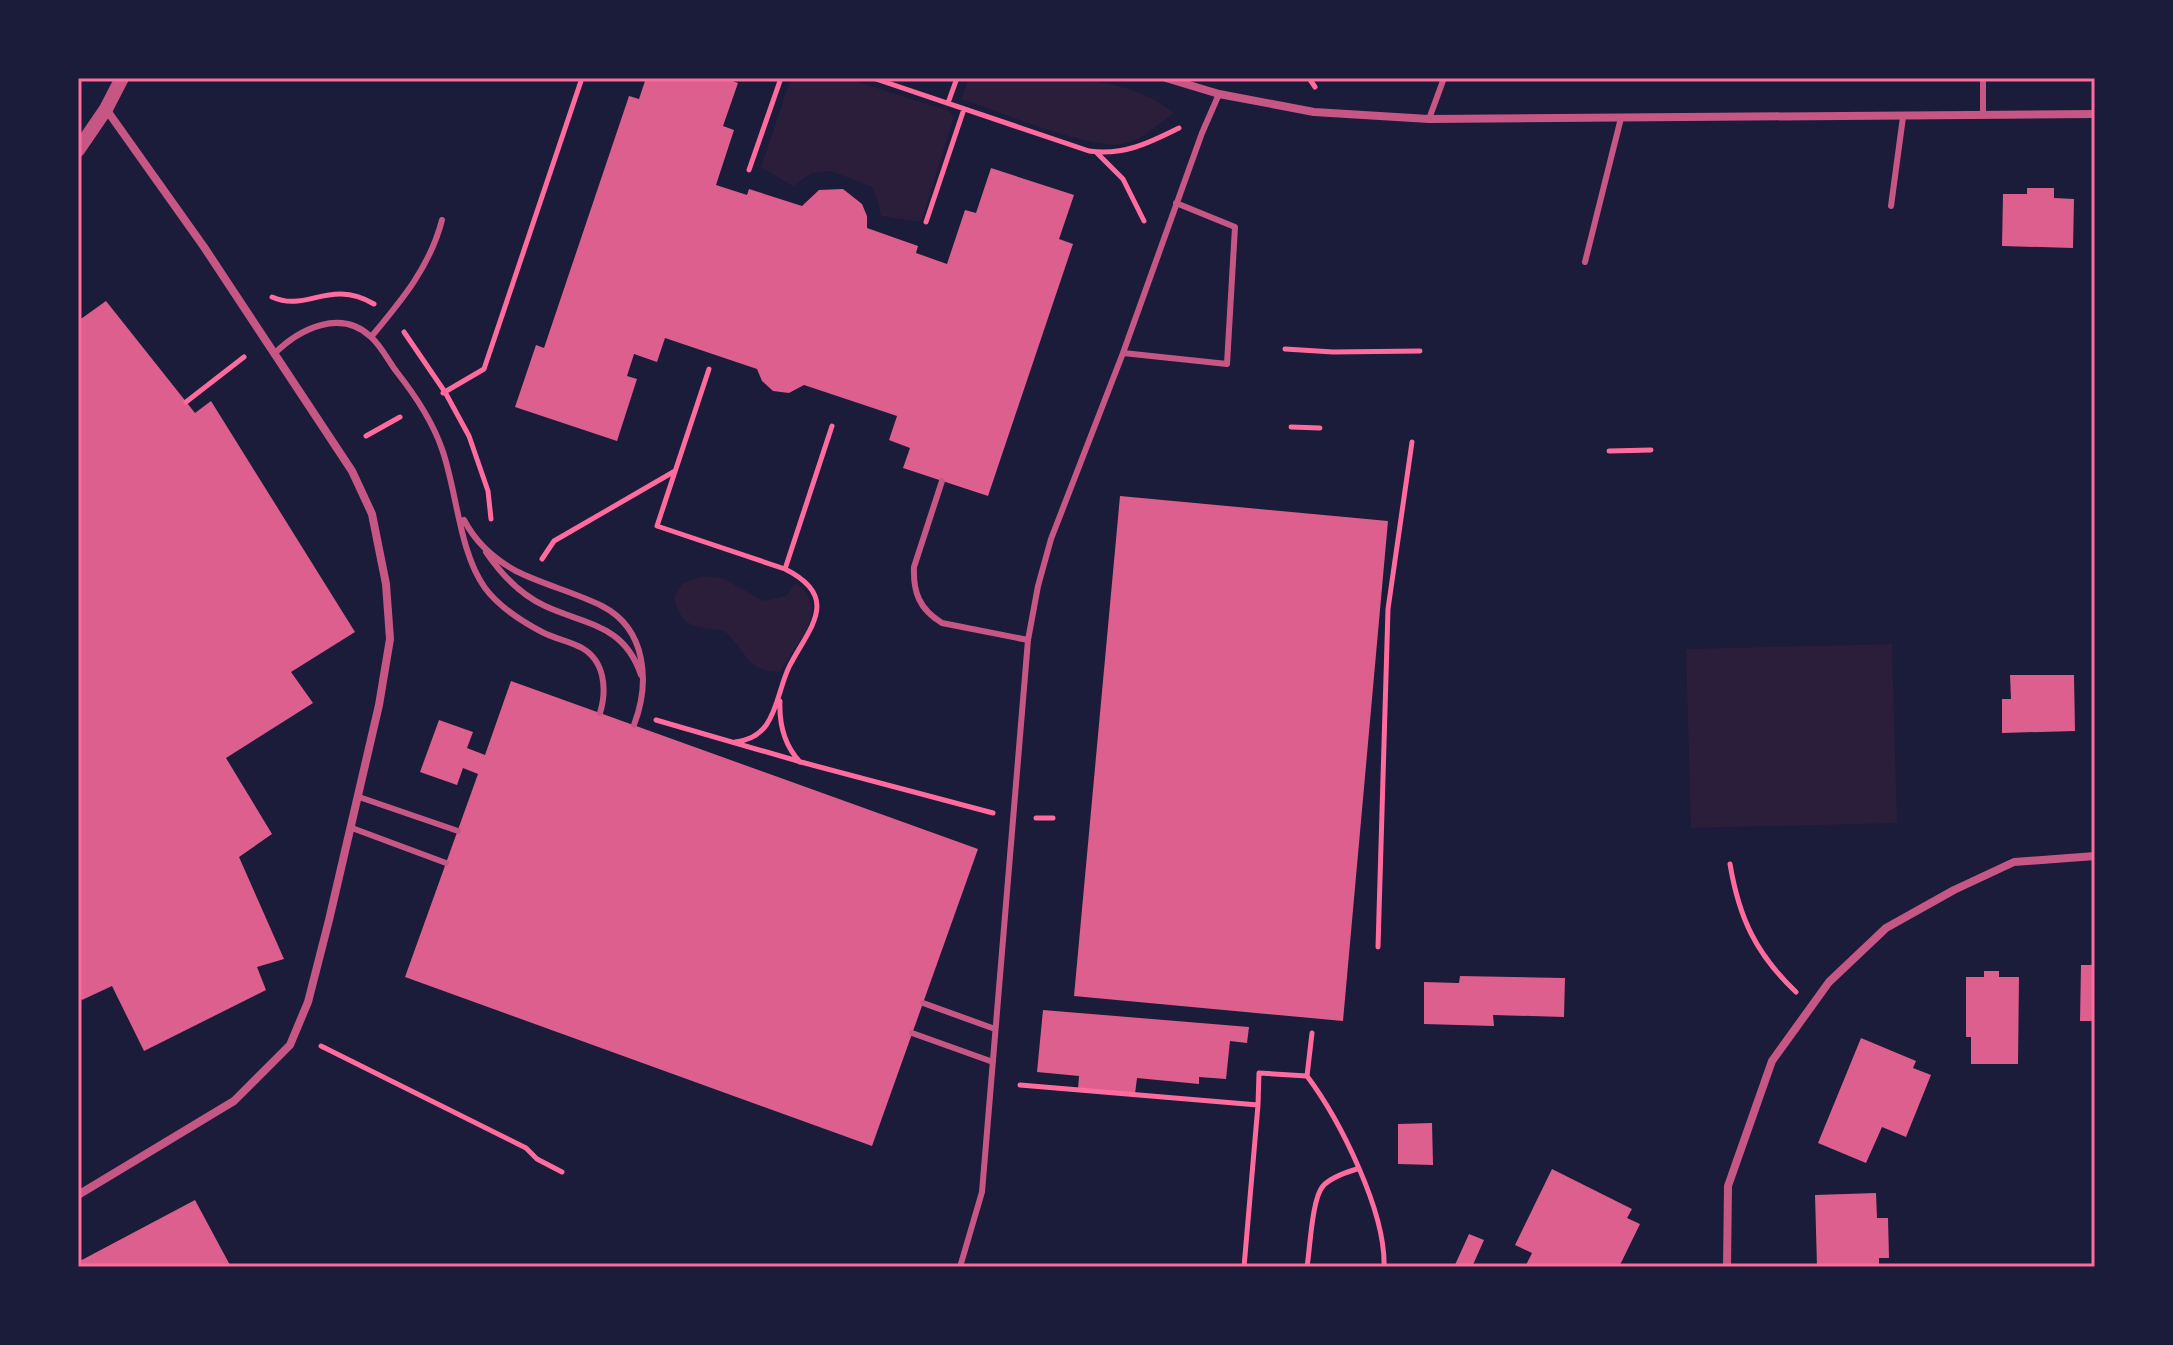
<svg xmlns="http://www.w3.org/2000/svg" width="2173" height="1345" font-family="Overpass,sans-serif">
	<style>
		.green { fill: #2a1e3b }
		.building { fill: #dd5f8e }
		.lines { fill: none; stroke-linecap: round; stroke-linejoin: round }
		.path { stroke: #ff6b9d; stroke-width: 5 }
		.service { stroke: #c65784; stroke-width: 6 }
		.minor { stroke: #c65784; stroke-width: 8 }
		.tertiary { stroke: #c65784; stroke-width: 14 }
		.neatline { fill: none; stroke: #ff6b9d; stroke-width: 3 }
	</style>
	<rect width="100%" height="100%" fill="#1b1b3a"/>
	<path class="green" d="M791,78H845L949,111L954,117L921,222L881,216L878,201L872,187L831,171L812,173L793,186L761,167Z
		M969,78C1035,78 1120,69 1174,113C1158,124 1142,141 1122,144C1091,150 995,110 961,99Z
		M703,576L722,578L764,601L786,596L795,583C834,609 795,644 780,672C746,672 746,649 724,631C695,626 683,630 674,598L682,584Z
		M1892,644L1897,823L1691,828L1686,649Z"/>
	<path class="building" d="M646,78H724L738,83L723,126L734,130L716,185L747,195L749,189L802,206L819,190L843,189L862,204L867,216V228L918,246L916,253L947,264L965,210L976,213L991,168L1074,195L1059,239L1073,244L988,496L903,468L910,448L889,440L897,416L804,385L789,393L773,391L762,381L757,369L665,338L657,362L634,354L627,376L637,379L617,441L515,407L536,345L544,348L629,96L639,99Z
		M2027,188H2054V198L2074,199L2073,248L2002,246L2003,194H2027Z
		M106,301L195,413L211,401L355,632L291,672L313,703L226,758L272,834L239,857L284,959L257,967L266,990L144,1051L112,986L82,1000L78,994V321Z
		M1120,496L1388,521L1343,1021L1074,996Z
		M2010,675H2074L2075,731L2002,733V699H2011Z
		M511,681L978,849L872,1146L405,977L478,774L463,768L457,785L420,772L439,720L473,732L467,748L485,755Z
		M2081,965H2095V1021H2080Z
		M1984,971H1999V977H2019L2018,1064H1971V1037H1966V977H1984Z
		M1460,976L1565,978L1564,1017L1493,1015L1494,1026L1424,1024V982L1459,983Z
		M1043,1010L1249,1027L1247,1043L1230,1041L1226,1079L1199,1077V1084L1137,1078L1135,1094L1078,1089L1079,1076L1037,1072Z
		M1861,1038L1916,1061L1913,1068L1931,1075L1906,1137L1882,1127L1866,1163L1818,1143Z
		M1432,1123L1433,1165L1398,1164V1124Z
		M1552,1169L1632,1209L1627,1218L1640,1224L1619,1267H1525L1532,1253L1515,1245Z
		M1876,1193L1877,1218H1888L1889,1258H1879V1267H1817L1815,1195Z
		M195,1200L231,1267H78V1262Z
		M1469,1234L1484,1240L1472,1267H1454Z"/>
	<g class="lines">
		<path class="path" d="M873,78L1089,151C1123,156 1149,143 1179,128
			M1309,78L1315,87
			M948,103L957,78
			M1097,153L1123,179L1144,221
			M749,170L781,78
			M926,222L964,109
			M272,297C307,313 329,278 374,304
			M404,332L445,392L469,436L488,491L491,519
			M1285,349L1333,352L1420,351
			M709,369L657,526L785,569L832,426
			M443,393L484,369L582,78
			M186,402L244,357
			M1291,427L1320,428
			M366,436L400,417
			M1609,451L1651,450
			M542,559L554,541L675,471
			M780,701C779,724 784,745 800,762
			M656,720L801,762L993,813
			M735,742C777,738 775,696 789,667C808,629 843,598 785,569
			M1036,818H1053
			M1730,864C1739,918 1756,954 1796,992
			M1378,947L1388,609L1412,442
			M321,1046L526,1148L537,1159L562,1172
			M1307,1076C1340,1120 1386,1212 1384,1267
			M1020,1085L1258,1105L1244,1267
			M1258,1105L1259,1073L1307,1076L1312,1033
			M1307,1267C1310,1249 1312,1198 1323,1186C1331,1177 1347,1172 1357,1169"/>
		<path class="service" d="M1983,78V116
			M1429,119L1444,78
			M1891,206L1903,117
			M1585,262L1621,118
			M371,337C401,301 430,267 442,220
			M1123,353L1227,364L1235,227L1176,203
			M274,354C299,329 341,308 371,337C381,346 388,360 396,371C415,395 432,420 442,449C457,491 459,552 485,588C500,608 521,621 542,632C555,639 570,641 582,648C605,661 607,690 600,713
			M942,481L914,567C913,592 919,609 942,623L1028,640
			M464,520C475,541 494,559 516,571C544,585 574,592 602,606C647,629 650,683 634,725
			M486,552C501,574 521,595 545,606C586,625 624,624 641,675
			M359,797L458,831
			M352,828L446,863
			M923,1003L995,1029
			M912,1033L993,1062
			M960,1267L982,1192L1028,640L1038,586L1051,539L1123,353L1202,133L1219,94"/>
		<path class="minor" d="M1166,78L1219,94L1314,112L1429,119L2095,114
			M78,1195L234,1101L290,1045L308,1002L329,920L379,705L390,639L386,584L372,514L352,471L204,247L106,109
			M1727,1267L1728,1186L1772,1061L1829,982L1886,928L1954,890L2014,862L2095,856"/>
		<path class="tertiary" d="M78,150L106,109L122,78"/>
	</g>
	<rect width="2173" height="1345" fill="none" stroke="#1b1b3a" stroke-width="160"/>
	<rect x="80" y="80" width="2013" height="1185" class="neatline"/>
</svg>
